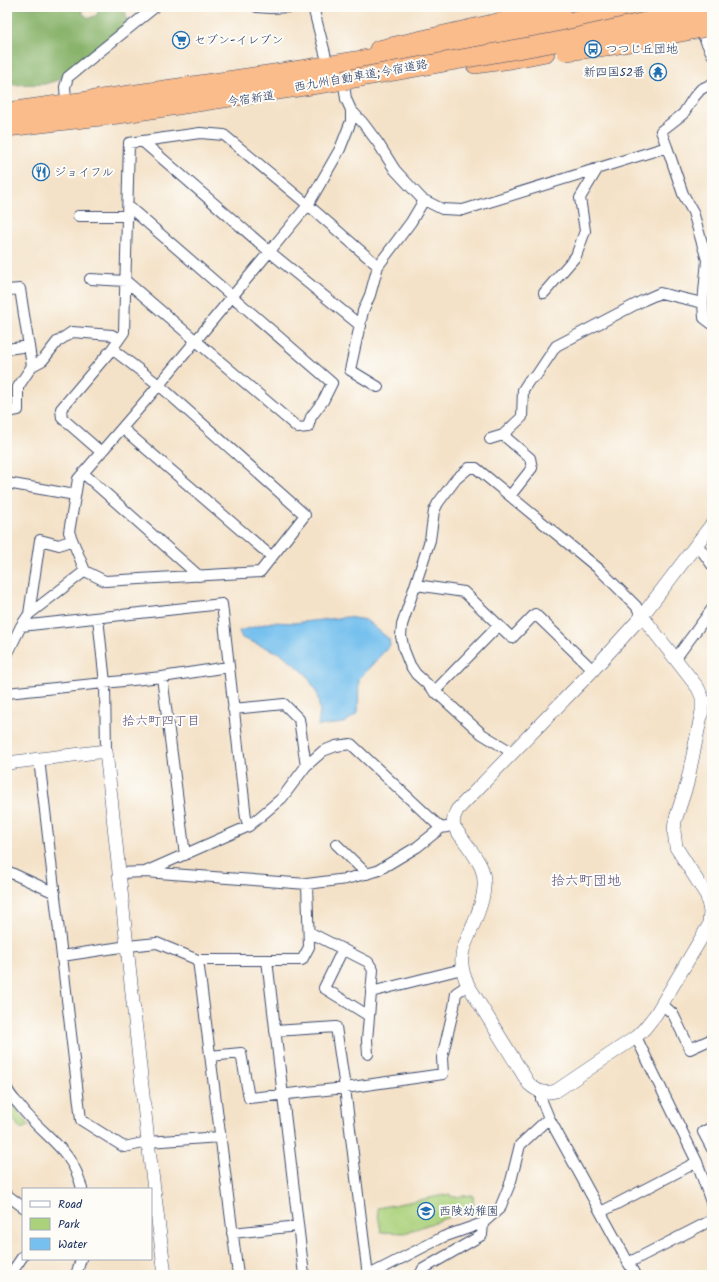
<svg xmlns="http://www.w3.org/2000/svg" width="719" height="1282" font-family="Kalam,'Klee One',sans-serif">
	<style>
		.green { fill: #abd17b; stroke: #63806c }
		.forest { fill: #88b36b; stroke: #527164 }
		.water { fill: #75c0ee; stroke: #4878a6 }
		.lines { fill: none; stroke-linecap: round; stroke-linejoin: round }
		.minor-casing { stroke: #3c4a6e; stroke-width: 12 }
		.tertiary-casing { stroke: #3c4a6e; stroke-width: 14 }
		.trunk-casing { stroke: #3c4a6e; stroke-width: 18 }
		.motorway-casing { stroke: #3c4a6e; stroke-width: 20 }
		.minor { stroke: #fff; stroke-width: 10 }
		.tertiary { stroke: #fff; stroke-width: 13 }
		.trunk { stroke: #fabc8b; stroke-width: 17 }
		.motorway { stroke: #fabc8b; stroke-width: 19 }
		.motorway-bridge-casing { stroke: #3c4a6e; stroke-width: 20; stroke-linecap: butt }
		.motorway-bridge { stroke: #fabc8b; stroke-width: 19 }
		.labels { text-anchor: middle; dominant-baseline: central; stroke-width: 4; stroke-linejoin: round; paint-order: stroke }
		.poi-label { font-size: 12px; fill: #1b2f5e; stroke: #fdfcf7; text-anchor: start }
		.street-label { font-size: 12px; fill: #1b2f5e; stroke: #fdfcf7 }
		.neighbourhood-label { font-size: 13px; fill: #5a5180; stroke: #fdfcf7 }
		.quarter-label { font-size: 14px; fill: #5a5180; stroke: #fdfcf7 }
	</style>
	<rect width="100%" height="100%" fill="#fdfcf7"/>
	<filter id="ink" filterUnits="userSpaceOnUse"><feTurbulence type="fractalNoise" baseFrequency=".025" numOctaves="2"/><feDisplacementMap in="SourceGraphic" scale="8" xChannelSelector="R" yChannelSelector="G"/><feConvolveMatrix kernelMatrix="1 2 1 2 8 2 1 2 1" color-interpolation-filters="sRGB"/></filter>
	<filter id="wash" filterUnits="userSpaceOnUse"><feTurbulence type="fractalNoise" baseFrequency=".012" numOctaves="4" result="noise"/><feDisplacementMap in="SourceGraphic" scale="16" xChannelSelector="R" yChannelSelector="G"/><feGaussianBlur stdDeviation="0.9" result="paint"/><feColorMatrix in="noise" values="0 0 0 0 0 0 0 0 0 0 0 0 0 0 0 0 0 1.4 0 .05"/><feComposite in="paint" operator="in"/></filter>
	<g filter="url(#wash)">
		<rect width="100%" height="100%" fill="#f4e2c8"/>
		<path class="green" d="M7,1098L30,1126L20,1129L7,1109Z
			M450,1194L451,1197L473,1195L474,1208L405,1233L381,1232L377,1208Z"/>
		<path class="forest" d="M7,7H81L83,14L89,18L97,15L99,7H124L128,22L126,29L64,78L45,84L11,85L7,83Z"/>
		<path class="water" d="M347,617L366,620L389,639L390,645L359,679L358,713L344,723L318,726L320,711L317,693L306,674L282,654L242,638L239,631L272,622L294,623Z"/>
	</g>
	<g filter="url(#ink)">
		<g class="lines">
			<g class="minor-casing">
				<path id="minor" d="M257,7L270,8L290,7
					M313,7L327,61
					M698,25L712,54
					M66,100L65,87L68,77L155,7
					M351,110L363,123L378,143L395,170L422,199L442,209L463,210L667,147L683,194L693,212L707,260L703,303
					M142,141L270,252L361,326
					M667,147L661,131L683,114L694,97L701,89L712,84
					M78,216H127
					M90,279L126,281L298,428L308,427L311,417L323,401L332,383L128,206
					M7,290L20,289L32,366L18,387V410L7,412
					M544,293L576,256L585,231L580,198L598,168
					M7,349L29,346
					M112,349L124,332L129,143L200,133L224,135L308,205L378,266
					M32,366L43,360L57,342L72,332L112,335L119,339
					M378,387L350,370L363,311L370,295L378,266L411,222L424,200
					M122,428L272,557
					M503,435L522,417L523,390L530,379L536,376L556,346L644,300L660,293L703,303L704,318L712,324
					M490,439L503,435L530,458L532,468L510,496
					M83,473L199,576
					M7,483L75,495
					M696,546L700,548L712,565
					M85,571L105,581L260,572L305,515L159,385L112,349L61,409L62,418L101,452
					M416,585L464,592L512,638L535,614L593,670
					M29,614L40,540L59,545L72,540
					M98,618L105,683L106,751
					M21,626L29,614L85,571L69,532L78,479L159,385L308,205L340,149L351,121V110L346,99L344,84
					M7,655L21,626L222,604L246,818L249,826
					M676,658L712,609
					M162,677L185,855
					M434,692L499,625
					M7,693L162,677L228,667
					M702,702L712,701
					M233,709L284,704L299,719L306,766
					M513,753L482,734L416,674L410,665L404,650L401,636L402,625L430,540L434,511L438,503L456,479L469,468H476L599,569L636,606L642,616
					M39,759L81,1120L124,1147L148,1142L220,1137
					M336,844L367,874
					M7,871L55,893
					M145,872L249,826L282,798L306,766L323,751L336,746L351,744L441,828
					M119,873L145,872L307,884L346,879L377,871L417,847L441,828L447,827
					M309,932L368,962L373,970L367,1040L368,1054
					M343,949L324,988L369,1016
					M62,956L128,946L157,943L198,960L238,1275
					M198,960H302L309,947L307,884
					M267,960L304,1275
					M371,992L462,969
					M662,1004L673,1014L690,1049L712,1039
					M275,1031L336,1027L345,1088L367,1268L371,1274
					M636,1037L697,1162L712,1205
					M210,1056L241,1053L249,1098L345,1088L443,1074L442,1058L454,1007L456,993L468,985
					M7,1088C9,1095 15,1100 20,1106C43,1137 73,1148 82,1189
					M541,1092V1099L549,1118L635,1275
					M712,1127L703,1132L712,1149
					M7,1195L23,1207
					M601,1212L697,1162
					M232,1233L298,1226
					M628,1263L712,1220
					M10,1275L23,1256
					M76,1275L81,1259
					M372,1275L371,1274L443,1237L483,1223L500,1208L511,1181L520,1145L549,1118
					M420,1275L423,1269L482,1235L483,1223"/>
			</g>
			<g class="tertiary-casing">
				<path id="tertiary" d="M642,616L698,688L702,697V711L687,784L675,821L674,831L676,847L707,896L710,912L709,925L656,1014L645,1028L636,1037L556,1091C544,1094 538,1092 529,1084L468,985C462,973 460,963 463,950C472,925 492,892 481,867C474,852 462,839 453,825L454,817L457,810L593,670L642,616L712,524
					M7,763L106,751L148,1142L165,1275"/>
			</g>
			<g class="trunk-casing">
				<path id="trunk" d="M378,49L563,7
					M475,65L511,60L546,53"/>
			</g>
			<g class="motorway-casing">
				<path id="motorway" d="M7,112C218,83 430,54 638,7
					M7,127L118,114L344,80"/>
			</g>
			<use href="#minor" class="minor"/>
			<use href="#tertiary" class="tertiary"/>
			<use href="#trunk" class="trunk"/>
			<use href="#motorway" class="motorway"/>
			<g class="motorway-bridge-casing">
				<path id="motorway-bridge" d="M566,51L614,45L712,26
					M344,80L556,42L712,7"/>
			</g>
			<use href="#motorway-bridge" class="motorway-bridge"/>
		</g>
	</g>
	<defs>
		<g id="supermarket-ring" transform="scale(0.9)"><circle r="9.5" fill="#fdfcf7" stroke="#1f6fb2" stroke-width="1.5"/><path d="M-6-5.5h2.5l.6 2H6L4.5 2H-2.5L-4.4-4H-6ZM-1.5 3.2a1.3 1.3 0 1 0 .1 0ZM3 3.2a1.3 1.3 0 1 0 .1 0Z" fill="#1f6fb2"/></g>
		<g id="bus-ring" transform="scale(0.9)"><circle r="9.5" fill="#fdfcf7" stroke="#1f6fb2" stroke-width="1.5"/><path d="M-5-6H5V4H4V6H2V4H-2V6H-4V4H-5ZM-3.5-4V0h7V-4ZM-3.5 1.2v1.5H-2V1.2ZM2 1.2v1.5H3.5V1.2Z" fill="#1f6fb2"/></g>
		<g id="temple-ring" transform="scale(0.9)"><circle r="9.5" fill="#fdfcf7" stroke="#1f6fb2" stroke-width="1.5"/><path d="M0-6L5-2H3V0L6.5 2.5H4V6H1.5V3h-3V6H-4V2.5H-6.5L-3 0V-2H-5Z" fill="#1f6fb2"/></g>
		<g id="restaurant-ring" transform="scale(0.9)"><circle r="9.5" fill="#fdfcf7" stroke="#1f6fb2" stroke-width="1.5"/><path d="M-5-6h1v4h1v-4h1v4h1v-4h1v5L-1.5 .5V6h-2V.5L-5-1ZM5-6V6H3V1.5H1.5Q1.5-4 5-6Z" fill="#1f6fb2"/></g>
		<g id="school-ring" transform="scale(0.9)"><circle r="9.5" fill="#fdfcf7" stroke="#1f6fb2" stroke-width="1.5"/><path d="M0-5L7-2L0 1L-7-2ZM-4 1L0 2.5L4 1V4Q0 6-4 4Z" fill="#1f6fb2"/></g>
	</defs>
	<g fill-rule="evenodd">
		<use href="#supermarket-ring" x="181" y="40"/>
		<use href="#bus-ring" x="593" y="49"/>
		<use href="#temple-ring" x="658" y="72"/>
		<use href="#restaurant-ring" x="41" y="172"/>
		<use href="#school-ring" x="426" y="1211"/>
	</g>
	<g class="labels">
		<g class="poi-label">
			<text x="194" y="40">セブン-イレブン</text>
			<text x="606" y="49">つつじ丘団地</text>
			<text x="645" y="72" text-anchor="end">新四国52番</text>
			<text x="54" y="172">ジョイフル</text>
			<text x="439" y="1211">西陵幼稚園</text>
		</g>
		<g class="street-label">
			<text transform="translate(361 76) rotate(-10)">西九州自動車道;今宿道路</text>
			<text transform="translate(251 99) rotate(-8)">今宿新道</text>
		</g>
		<g class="neighbourhood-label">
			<text x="161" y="721">拾六町四丁目</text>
		</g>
		<g class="quarter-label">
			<text x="586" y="881">拾六町団地</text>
		</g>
	</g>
	<rect width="719" height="1282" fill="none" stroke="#fdfcf7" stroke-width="24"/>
	<rect x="22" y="1188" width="130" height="72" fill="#fdfcf7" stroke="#a3aaba"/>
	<rect x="30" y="1201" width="20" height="6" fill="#ffffff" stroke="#a3aaba"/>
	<text x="58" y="1208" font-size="12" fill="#1b2f5e">Road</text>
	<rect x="30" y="1218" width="20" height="12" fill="#abd17b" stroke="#a3aaba"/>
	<text x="58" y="1228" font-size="12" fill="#1b2f5e">Park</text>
	<rect x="30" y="1238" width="20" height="12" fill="#75c0ee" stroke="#a3aaba"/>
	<text x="58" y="1248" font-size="12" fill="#1b2f5e">Water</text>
</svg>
